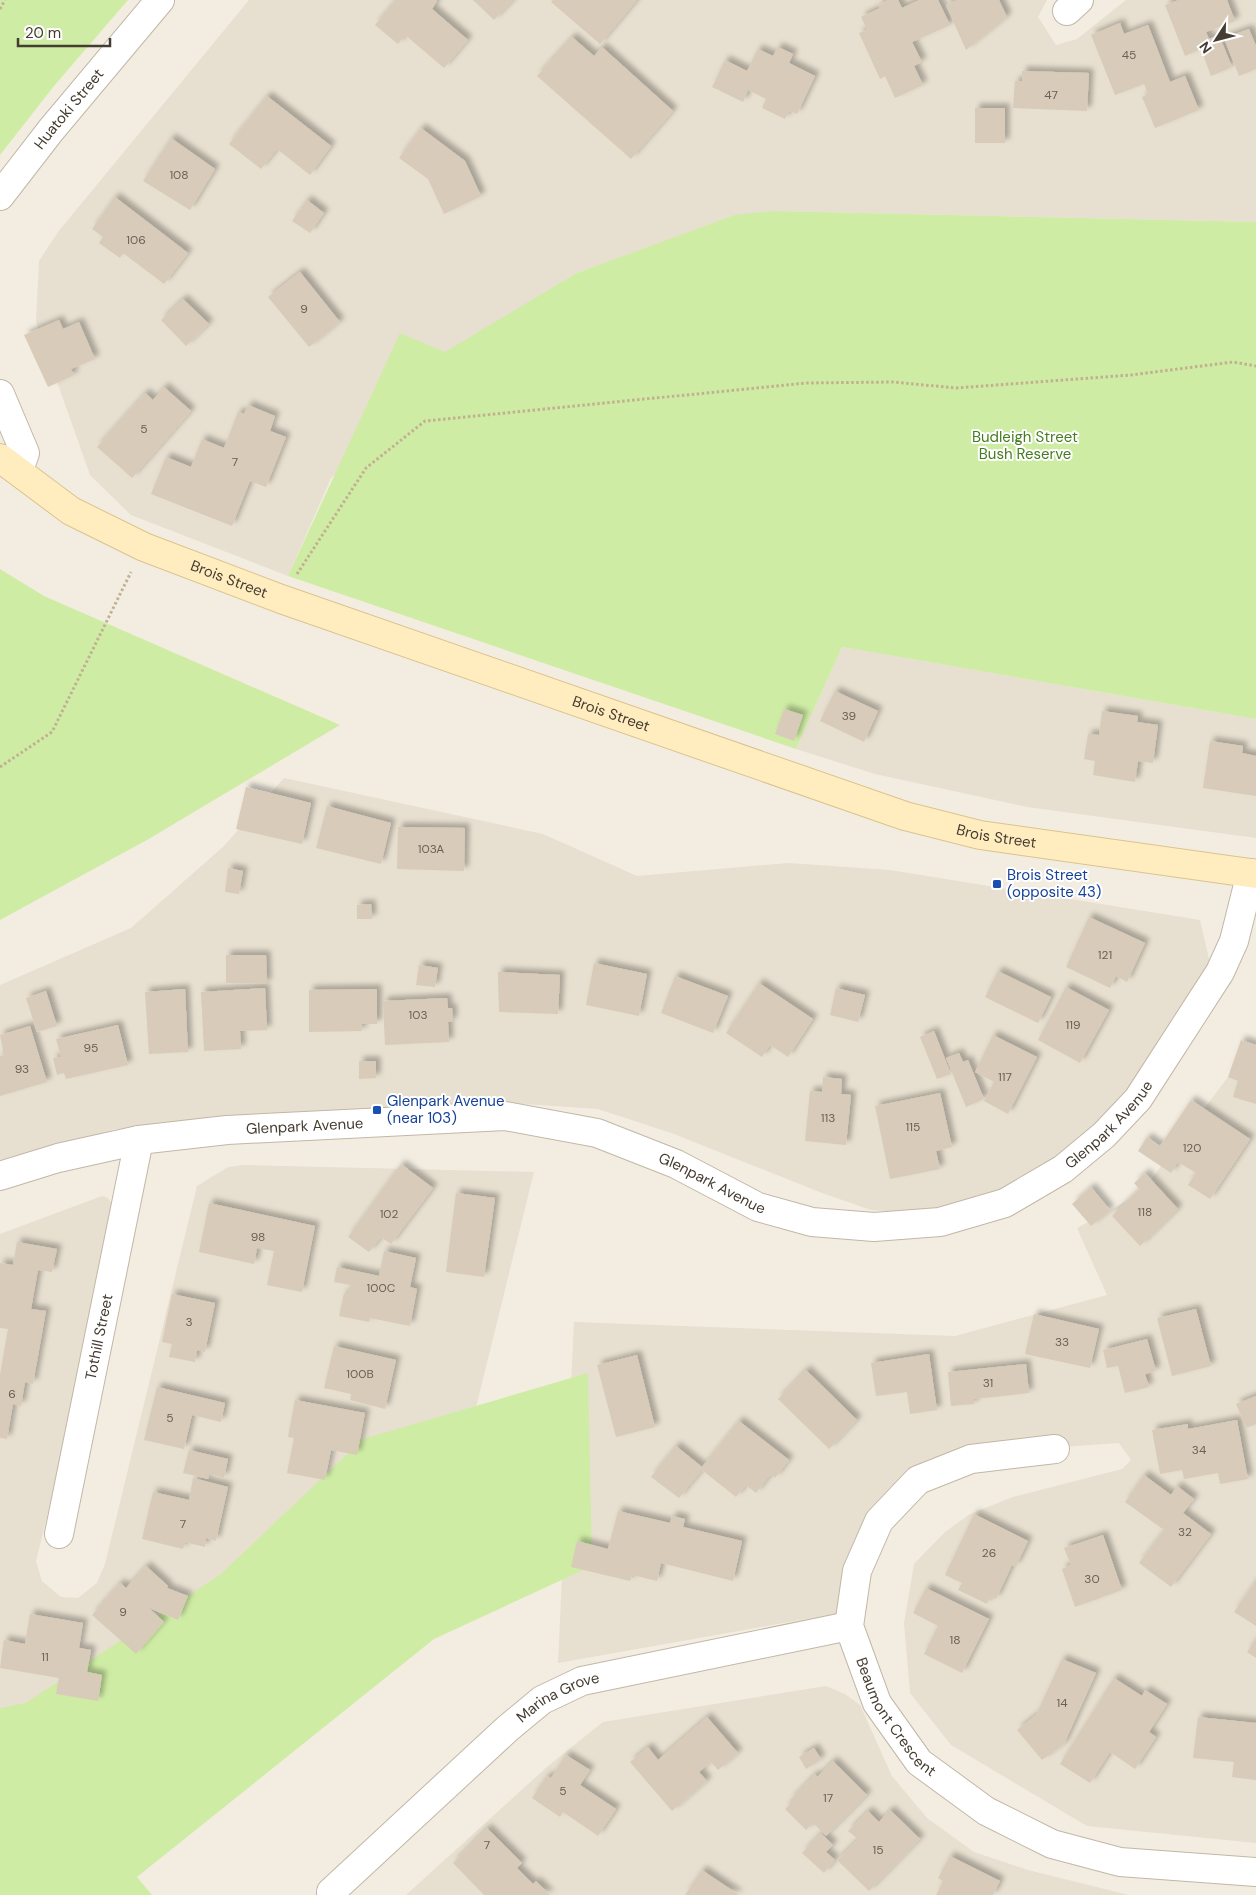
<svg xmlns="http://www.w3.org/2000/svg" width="1256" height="1895" font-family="'DM Sans',sans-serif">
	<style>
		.residential { fill: #e7dfcf }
		.green { fill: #cfeca5 }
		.building { fill: #d9cbb9; filter: url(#shadow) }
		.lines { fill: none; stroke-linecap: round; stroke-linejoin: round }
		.street-casing { stroke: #c2b7a6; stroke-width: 30 }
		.secondary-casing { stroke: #dbc38d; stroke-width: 30 }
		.path { stroke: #c2b093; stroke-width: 3; stroke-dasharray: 2.5 2.5; stroke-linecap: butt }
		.street { stroke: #fff; stroke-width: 28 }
		.secondary { stroke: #ffedbf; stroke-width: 28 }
		.transit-dot { fill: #1a4fb4; stroke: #fff; stroke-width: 2 }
		.labels { text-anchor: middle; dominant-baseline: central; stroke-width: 4; stroke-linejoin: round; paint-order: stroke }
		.number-label { font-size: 12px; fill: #6a6054 }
		.street-label { font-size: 15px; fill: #453c32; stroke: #fff }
		.park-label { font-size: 15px; fill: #467c20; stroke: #fff }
		.transit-label { font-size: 15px; fill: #164399; stroke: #fff; text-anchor: start }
	</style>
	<defs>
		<filter id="shadow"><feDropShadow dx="4.5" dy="-4.5" stdDeviation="2.5" flood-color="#0004"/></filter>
	</defs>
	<rect width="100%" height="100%" fill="#f3ede1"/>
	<path class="residential" d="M249,0H1047L1038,17L1056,45L1077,39L1126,0H1256V222L775,211L735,216L577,273L331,478L288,576L131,515L90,475L36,322L39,261L58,232Z
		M842,647L1256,719V838L1027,807L875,774L796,749Z
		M284,778L543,834L637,876L788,863L890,870L1200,920L1212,972L1179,1038L1087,1139L1000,1194L931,1214L871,1210L822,1193L674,1134L598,1109L524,1104L115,1129L0,1163V985L131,928L224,846Z
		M1256,1047V1843L1087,1826L951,1745L910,1693L904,1623L914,1564L945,1532L970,1514L1013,1497L1122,1469L1131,1460L1119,1443L1006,1451L897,1492L840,1613L558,1663L574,1322L955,1336L1107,1295L1077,1228L1141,1193L1231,1073Z
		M243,1165L534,1172L467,1444L0,1774V1234L102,1196L108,1198L121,1218L36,1561L42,1581L61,1597L78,1598L97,1583L105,1564L197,1186L228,1167Z
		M826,1686L845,1694L860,1705L892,1776L927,1818L974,1852L1028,1870L1129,1895H406L548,1766L603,1722Z"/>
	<path class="green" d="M0,0H128L54,86L0,155Z
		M775,211L1256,222V719L842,647L796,749L288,576L400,333L445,352L577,273L735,215Z
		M0,569L44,596L340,725L147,840L0,920Z
		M588,1373L592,1566L434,1639L137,1877L152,1895H0V1708L26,1703L221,1574L363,1439Z"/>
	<path class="building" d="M396,0H436L437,1L432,9L468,40L444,68L405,35L398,44L375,25Z
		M473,0H513L494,20Z
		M553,0H637L600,44L551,2Z
		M888,0H898L902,8L919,0H938L950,25L912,42L922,62L914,66L923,85L895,98L885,76L880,79L859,33L867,30L861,17L880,8L878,5Z
		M957,0H999L1007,17L966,50L946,5Z
		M1179,0H1227L1235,21L1206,32L1209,39L1219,35L1232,67L1211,76L1201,49L1185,56L1165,5Z
		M1120,23L1124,34L1148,25L1170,82L1185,76L1199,110L1155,128L1142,97L1148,94L1144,84L1115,95L1091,35Z
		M1249,29L1256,46V69L1239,76L1224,38Z
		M572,37L594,56L602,47L673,111L631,159L537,76Z
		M778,47L793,54L789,63L815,76L797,114L789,111L785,119L762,108L766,99L748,90L743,102L712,87L725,60L747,71L758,49L773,56Z
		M1022,71L1089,73L1087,111L1013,108L1015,81H1022Z
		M267,96L331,146L310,175L277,149L261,169L229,144Z
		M975,108H1005V143H975Z
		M421,128L465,161L481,196L444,214L428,179L399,158Z
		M171,138L215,169L190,210L143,181Z
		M115,197L188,253L164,284L123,253L120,258L99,243L103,237L92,229Z
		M307,200L324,213L310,233L292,221Z
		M300,272L340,322L309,347L268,297Z
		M183,299L209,324L186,346L161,320Z
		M59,320L63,329L79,322L95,359L71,369L74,375L48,387L24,335Z
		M164,387L191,411L132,478L97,447L145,393L153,400Z
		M248,405L275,416L270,431L286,437L266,487L250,481L232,526L151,494L166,457L191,467L202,439L224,448L238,412L244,414Z
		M835,691L878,711L864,742L820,721Z
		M784,709L803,715L794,741L775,734Z
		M1102,711L1138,716L1137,722L1158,725L1153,763L1138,761L1135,782L1093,775L1095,761L1084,759L1088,734L1099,735Z
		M1210,741L1243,746L1242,753L1256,756V796L1203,788Z
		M246,787L311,803L302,844L236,829Z
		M327,806L391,823L381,864L316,848Z
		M398,827L465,828L464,871L397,869Z
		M228,868L243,871L239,894L225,892Z
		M371,904L372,919H357V905Z
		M1089,917L1145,943L1127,982L1116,976L1110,988L1066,967Z
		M226,955H266L267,984L226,983Z
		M594,963L647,974L639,1016L586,1005Z
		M419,965L438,968L435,987L416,985Z
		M998,971L1051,997L1038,1023L985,997Z
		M498,972L560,975L558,1014L499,1012Z
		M675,976L728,996L713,1033L661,1013Z
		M759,983L813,1019L788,1057L770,1045L762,1057L726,1033Z
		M1066,987L1109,1010L1080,1063L1038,1040Z
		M265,988L267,1030L240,1031L241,1049L204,1051L201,992Z
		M836,988L865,995L858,1022L830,1015Z
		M185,989L188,1052L149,1054L145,992Z
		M377,989V1024H362V1031L309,1032V990Z
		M46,991L57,1026L37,1032L26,998Z
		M447,998L448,1008H452L453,1021L448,1022L449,1042L385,1045L383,1001Z
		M118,1025L128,1065L66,1079L64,1073L57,1075L53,1058L61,1057L56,1039Z
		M30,1026L47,1082L0,1096V1056L4,1055L0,1035Z
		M934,1031L951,1074L937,1079L920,1037Z
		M993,1035L1037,1057L1008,1114L984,1101L994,1082L975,1072Z
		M1241,1040L1256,1045V1104L1233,1097L1238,1081L1228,1077Z
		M959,1053L963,1062L968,1060L984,1099L966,1107L946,1058Z
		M359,1061H376V1078L359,1079Z
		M823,1077L842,1079L841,1094L851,1095L846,1145L805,1141L810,1091L822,1092Z
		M940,1093L952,1147L936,1151L940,1169L890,1179L875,1106Z
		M1191,1100L1250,1139L1210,1199L1188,1185L1196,1173L1178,1162L1171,1173L1138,1151L1147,1137L1160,1146Z
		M401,1164L433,1188L391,1244L381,1237L369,1252L348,1237Z
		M1145,1173L1178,1209L1140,1246L1112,1216L1139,1189L1134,1183Z
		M1091,1187L1110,1210L1091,1226L1072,1204Z
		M456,1193L495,1198L484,1277L446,1272Z
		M209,1203L315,1226L302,1292L267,1285L274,1251L257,1248L254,1264L199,1252Z
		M17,1242L57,1249L52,1272L38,1270L31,1309L46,1311L33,1384L25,1382L21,1406L13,1404L7,1439L0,1438V1375L8,1329L0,1328V1263L13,1265Z
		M384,1251L416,1258L410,1287L417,1289L410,1326L370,1318L369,1322L339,1316L344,1293L348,1294L350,1285L334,1282L337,1267L379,1276Z
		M172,1294L215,1303L205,1352L197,1350L195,1362L169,1357L172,1344L162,1342Z
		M1196,1309L1211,1366L1172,1376L1157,1318Z
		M1034,1314L1099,1329L1090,1368L1025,1354Z
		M1147,1339L1156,1371L1145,1374L1149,1387L1125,1393L1118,1366L1107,1368L1103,1350Z
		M334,1346L396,1360L385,1409L350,1400L351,1394L324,1388Z
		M929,1354L937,1410L910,1414L907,1392L876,1396L871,1363Z
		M637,1355L655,1427L616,1437L597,1365Z
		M1026,1364L1029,1393L974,1399V1404L951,1406L948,1372Z
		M806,1370L857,1420L829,1449L778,1399Z
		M157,1387L225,1403L221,1422L192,1415L184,1449L144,1440Z
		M1256,1396V1424L1246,1428L1236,1404Z
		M295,1400L365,1413L357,1455L331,1450L325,1480L287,1473L294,1438L288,1437Z
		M1237,1420L1248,1479L1220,1484L1218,1473L1184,1479L1182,1470L1160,1474L1152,1430L1188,1424V1429Z
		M739,1421L789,1460L775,1478L771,1474L756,1493L746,1485L736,1497L702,1470L679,1498L651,1477L676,1446L702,1467Z
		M189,1450L228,1459L224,1478L209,1474L208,1479L183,1473Z
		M1144,1475L1171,1495L1177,1486L1194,1499L1183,1513L1211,1534L1171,1587L1139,1563L1164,1530L1125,1502Z
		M193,1478L228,1487L216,1541L206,1538L205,1547L185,1542L183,1549L142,1539L153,1492L189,1500Z
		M618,1511L670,1523L672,1516L685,1519L683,1527L742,1541L733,1581L661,1563L657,1581L632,1575L630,1581L571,1567L577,1541L608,1549Z
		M974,1514L1028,1541L1016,1566L1012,1565L996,1599L990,1597L987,1604L958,1590L962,1583L945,1575Z
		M1103,1535L1122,1590L1075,1607L1062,1569L1071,1565L1064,1548Z
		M146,1566L168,1586L167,1588L188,1596L178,1620L149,1608L164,1622L136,1654L92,1615L120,1583L126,1588Z
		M1256,1580V1626L1234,1612Z
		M926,1588L989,1619L962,1673L924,1654L938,1626L913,1613Z
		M30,1614L83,1623L79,1648L91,1650L87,1672L102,1675L98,1701L56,1694L59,1678L0,1668L4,1640L25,1644Z
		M1256,1639V1658L1247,1652Z
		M1062,1659L1096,1673L1064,1744L1042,1760L1017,1730L1036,1715Z
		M1114,1678L1142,1696L1145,1690L1167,1704L1149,1732L1156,1737L1135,1769L1110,1752L1090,1783L1060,1764Z
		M707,1717L738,1753L718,1770L711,1762L699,1772L707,1781L672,1811L630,1762L648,1747L658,1760Z
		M1198,1717L1256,1723V1780L1232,1777L1234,1762L1193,1758Z
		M814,1748L821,1759L806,1769L799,1757Z
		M566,1755L590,1770L580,1785L616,1809L598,1836L563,1812L560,1817L532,1798L547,1776L551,1778Z
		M833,1761L867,1795L826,1836L813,1823L806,1830L785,1809L792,1802L790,1800L815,1774L817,1777Z
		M890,1810L920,1839L869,1891L837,1860L858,1839L848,1831L868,1811L879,1822Z
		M487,1828L522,1863L517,1868L533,1884L536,1881L550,1895H484L453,1863Z
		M821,1833L833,1845L826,1852L835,1860L824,1873L802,1853Z
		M950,1856L1000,1881L993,1895H936L943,1881L938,1878Z
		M702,1870L739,1895H685Z"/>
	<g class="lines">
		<g class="street-casing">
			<g id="street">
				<path d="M1067,11L1079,0"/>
				<path id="s1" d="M0,196L51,130L160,0"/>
				<path d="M0,394L25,453L19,470"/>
				<path id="s2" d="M0,1176L58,1158L139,1140L227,1130L505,1116L597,1133L676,1164L758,1207L812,1222L874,1227L940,1222L1005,1203L1063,1169L1104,1135L1138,1099L1220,972L1234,941L1251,873"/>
				<path id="s3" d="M1055,1449L971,1459L918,1480L879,1521L857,1571L849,1626L877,1703L919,1762L986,1811L1052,1844L1120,1862L1256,1872"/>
				<path id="s4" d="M59,1534L139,1140"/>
				<path id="s5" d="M331,1892L507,1729L542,1700L582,1681L849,1626"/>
			</g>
		</g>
		<g class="secondary-casing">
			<g id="secondary">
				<path id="s6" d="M0,458L71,511L144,547L281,599L905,816L980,835L1256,874"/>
			</g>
		</g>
		<path class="path" d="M0,9L5,0
			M297,574L366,468L425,421L806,383L893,382L956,388L1131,375L1233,362L1256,366
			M0,767L52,732L131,572"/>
		<use href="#street" class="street"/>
		<use href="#secondary" class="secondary"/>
	</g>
	<g class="transit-dot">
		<rect x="992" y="879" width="10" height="10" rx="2.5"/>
		<rect x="372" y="1105" width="10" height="10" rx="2.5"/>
	</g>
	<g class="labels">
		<g class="number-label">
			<text x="1129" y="55">45</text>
			<text x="1051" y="95">47</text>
			<text x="179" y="175">108</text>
			<text x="136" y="240">106</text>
			<text x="304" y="309">9</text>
			<text x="144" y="429">5</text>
			<text x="235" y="462">7</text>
			<text x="849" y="716">39</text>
			<text x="431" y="849">103A</text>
			<text x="1105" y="955">121</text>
			<text x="418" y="1015">103</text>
			<text x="1073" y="1025">119</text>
			<text x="91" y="1048">95</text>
			<text x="22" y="1069">93</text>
			<text x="1005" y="1077">117</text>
			<text x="828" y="1118">113</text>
			<text x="913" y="1127">115</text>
			<text x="1192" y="1148">120</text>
			<text x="1145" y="1212">118</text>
			<text x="389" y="1214">102</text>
			<text x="258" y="1237">98</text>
			<text x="381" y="1288">100C</text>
			<text x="189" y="1322">3</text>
			<text x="1062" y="1342">33</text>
			<text x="360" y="1374">100B</text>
			<text x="988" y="1383">31</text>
			<text x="12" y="1394">6</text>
			<text x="170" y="1418">5</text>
			<text x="1199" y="1450">34</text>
			<text x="183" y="1524">7</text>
			<text x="1185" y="1532">32</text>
			<text x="989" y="1553">26</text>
			<text x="1092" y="1579">30</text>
			<text x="123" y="1612">9</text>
			<text x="955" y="1640">18</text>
			<text x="45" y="1657">11</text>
			<text x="1062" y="1703">14</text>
			<text x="563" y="1791">5</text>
			<text x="828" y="1798">17</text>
			<text x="487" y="1845">7</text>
			<text x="878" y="1850">15</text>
		</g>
		<g class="street-label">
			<text stroke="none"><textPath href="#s1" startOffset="111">Huatoki Street</textPath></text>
			<text stroke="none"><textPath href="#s6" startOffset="261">Brois Street</textPath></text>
			<text stroke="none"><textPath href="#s6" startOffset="666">Brois Street</textPath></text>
			<text stroke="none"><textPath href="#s6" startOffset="1071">Brois Street</textPath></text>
			<text stroke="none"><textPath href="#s2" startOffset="1165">Glenpark Avenue</textPath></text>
			<text stroke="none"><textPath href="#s2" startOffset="310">Glenpark Avenue</textPath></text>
			<text stroke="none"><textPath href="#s2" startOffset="730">Glenpark Avenue</textPath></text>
			<text stroke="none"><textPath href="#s4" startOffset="201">Tothill Street</textPath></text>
			<text stroke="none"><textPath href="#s5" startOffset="301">Marina Grove</textPath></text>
			<text stroke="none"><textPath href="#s3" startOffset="412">Beaumont Crescent</textPath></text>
		</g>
		<g class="park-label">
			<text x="1025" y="437">Budleigh Street<tspan x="1025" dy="17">Bush Reserve</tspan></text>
		</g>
		<g class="transit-label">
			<text x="1007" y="875">Brois Street<tspan x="1007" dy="17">(opposite 43)</tspan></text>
			<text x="387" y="1101">Glenpark Avenue<tspan x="387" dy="17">(near 103)</tspan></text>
		</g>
	</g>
	<g transform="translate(1216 40) rotate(234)" stroke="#ffffff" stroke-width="4" paint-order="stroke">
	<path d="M0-4L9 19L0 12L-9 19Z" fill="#453c32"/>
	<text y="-8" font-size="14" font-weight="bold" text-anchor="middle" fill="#453c32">N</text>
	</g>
	<path d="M18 38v8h92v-8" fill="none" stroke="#453c32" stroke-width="2.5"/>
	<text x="25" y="38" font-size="15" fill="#453c32" stroke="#ffffff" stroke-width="4" paint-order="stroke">20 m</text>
</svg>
